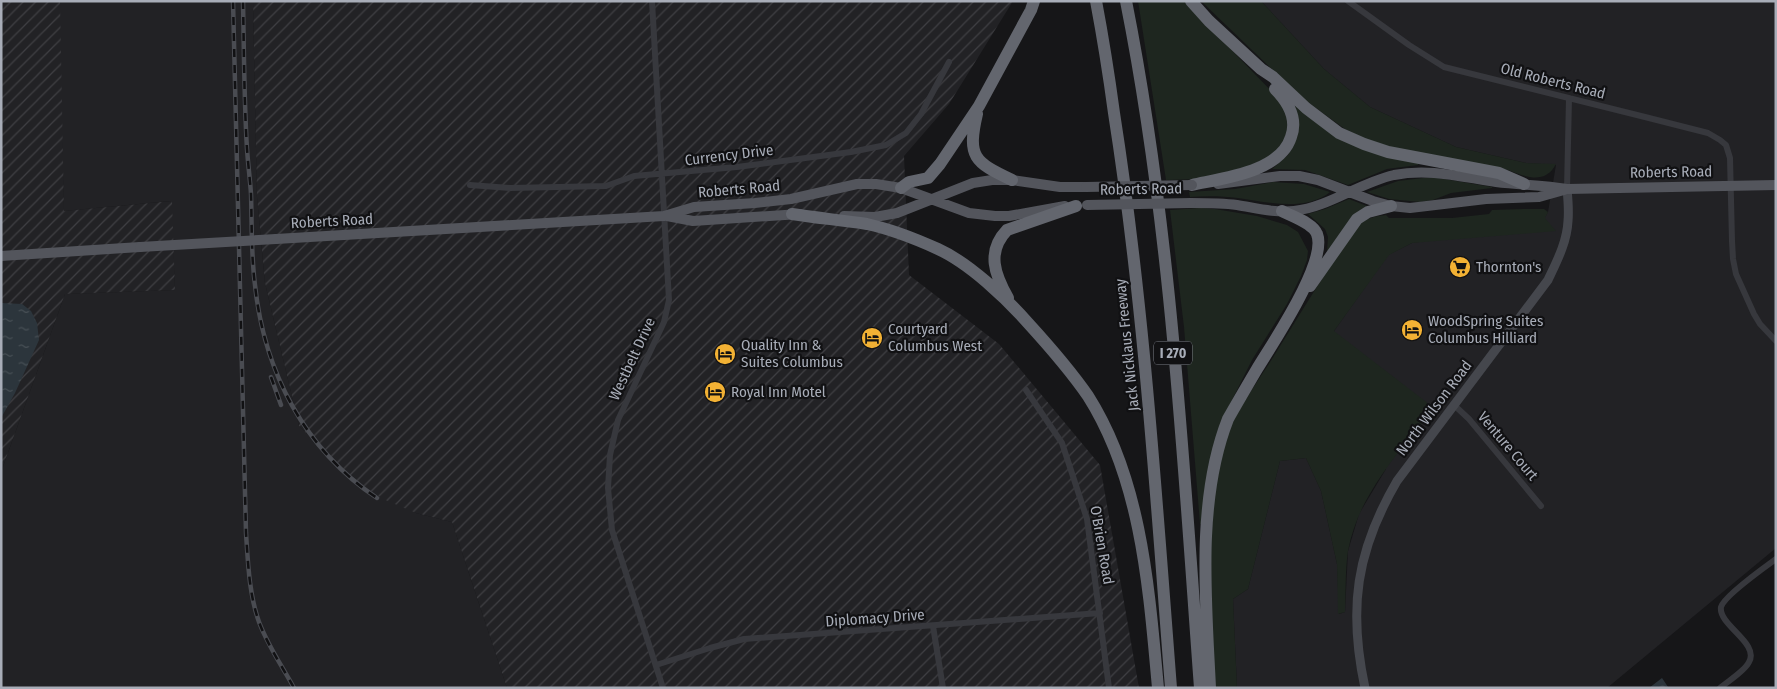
<svg xmlns="http://www.w3.org/2000/svg" width="1777" height="689" font-family="'Fira Sans Condensed',sans-serif">
	<style>
		.built { fill: #222225 }
		.industrial { fill: url(#industrial-furrows) }
		.grass { fill: #1e261f }
		.water { fill: url(#water-ripples) }
		.lines { fill: none; stroke-linecap: round; stroke-linejoin: round }
		.minor { stroke: #37383d; stroke-width: 6 }
		.secondary { stroke: #45474d; stroke-width: 9 }
		.primary { stroke: #53555c; stroke-width: 10 }
		.motorway { stroke: #63666e; stroke-width: 12 }
		.rail-casing { stroke: #4a4c52; stroke-width: 4.5 }
		.rail { stroke: #111113; stroke-width: 2.5; stroke-dasharray: 8; stroke-linecap: butt }
		.primary-bridge { stroke: #53555c; stroke-width: 10 }
		.labels { text-anchor: middle; dominant-baseline: central; stroke-width: 4.5; stroke-linejoin: round; paint-order: stroke }
		.shield { fill: #111113; stroke: #7b7e86; stroke-width: 1 }
		.shield-label { font-size: 14px; font-weight: bold; fill: #a8adb8 }
		.street-label { font-size: 15px; fill: #a8adb8; stroke: #111113 }
		.poi-label { font-size: 15px; fill: #a8adb8; stroke: #111113; text-anchor: start }
	</style>
	<defs>
		<pattern id="industrial-furrows" width="10" height="10" patternUnits="userSpaceOnUse" patternTransform="scale(1.25)"><rect width="10" height="10" fill="#222225"/><path d="M-1 1l2-2M0 10L10 0M9 11l2-2" fill="none" stroke="#3f3f43"/></pattern>
		<pattern id="water-ripples" width="26" height="14" patternUnits="userSpaceOnUse" patternTransform="scale(1.25)"><rect width="26" height="14" fill="#2c353c"/><path d="M2 4q2-2 4 0t4 0M15 11q2-2 4 0t4 0" fill="none" stroke="#485056"/></pattern>
	</defs>
	<rect width="100%" height="100%" fill="#161618"/>
	<path class="built" d="M58,1H253L257,197L265,283L299,426L348,475L416,513L452,522L507,688H1V472L65,294L175,290L171,201L64,211Z
		M1261,1H1776V548L1607,688H1237L1233,599L1248,589L1280,461L1306,458L1321,491L1337,564L1339,614L1345,612L1348,551L1359,514L1386,469L1334,331L1388,255L1412,243L1437,239L1545,217L1548,212L1556,165L1526,163L1456,147L1370,107L1324,69Z"/>
	<path class="industrial" d="M1,1H60L64,211L172,201L175,290L65,294L1,472Z
		M253,1H1013L949,104L904,156L909,275L999,344L1100,465L1139,688H507L452,522L416,513L383,499L348,475L299,426L265,283L257,197Z"/>
	<path class="grass" d="M1138,1H1184L1281,101L1287,113L1288,126L1286,138L1272,156L1246,167L1201,179L1166,180Z
		M1201,1H1261L1324,69L1370,107L1456,147L1526,163L1556,164C1545,185 1526,177 1508,170L1394,149L1369,141L1345,129L1302,98Z
		M1293,103L1307,114L1419,163L1418,165L1387,169L1348,185L1305,170L1272,169L1288,155L1297,137Z
		M1423,178H1438L1492,187V188L1451,193L1433,200L1420,202L1389,199L1367,192L1398,181Z
		M1273,182L1304,184L1330,192C1306,212 1265,202 1238,198C1222,196 1206,196 1190,197L1189,192L1235,189Z
		M1349,199L1367,206L1327,252L1328,237L1325,229L1308,214L1325,209Z
		M1200,208L1215,209L1257,216L1287,225L1298,232L1308,251L1307,260L1301,276L1287,304L1252,360L1228,408L1203,524H1200L1184,327L1170,210Z
		M1524,209H1544L1548,212L1545,218L1556,231L1412,243L1389,255L1334,331L1434,408C1400,451 1358,495 1348,551C1345,571 1346,593 1345,612L1338,614L1337,564L1321,491L1306,458L1280,461L1248,589L1233,599L1237,688H1215C1212,612 1205,531 1221,456C1228,421 1253,389 1272,359C1298,317 1324,275 1351,233C1362,220 1369,217 1386,215L1389,218H1452L1489,214L1492,210Z"/>
	<path class="water" d="M1,303L22,304L31,311L37,323L39,340L15,393L1,418Z
		M1662,678L1668,687L1667,688H1649Z"/>
	<g class="lines">
		<path class="minor" d="M652,1L669,300L664,322L618,420L610,455L608,488L612,530L663,688
			M1348,1L1409,45L1444,67L1645,117L1708,133L1720,140L1726,145L1730,158L1732,241L1733,259L1736,274L1754,314L1760,324L1776,341
			M470,185L510,188L606,186L634,176L737,167L851,152L886,145L906,133L921,114L949,62
			M1567,189L1569,98
			M1026,390L1062,443L1087,519L1109,688
			M1454,405L1469,419L1541,506
			M933,626L943,688
			M656,665L710,648L744,639L1100,613
			M1720,688C1728,681 1745,671 1749,662C1760,643 1718,625 1721,607C1724,596 1765,567 1776,559"/>
		<path class="secondary" d="M1365,688C1348,609 1356,551 1397,481L1548,280C1557,261 1567,242 1568,221C1569,210 1568,199 1567,189"/>
		<path class="primary" d="M1218,184L1280,176H1299L1318,180L1373,201L1391,206L1410,208L1486,199L1539,197L1564,190
			M1191,203C1207,203 1222,203 1237,205C1256,208 1274,213 1294,211C1329,207 1359,183 1394,175C1429,168 1461,177 1496,182C1520,185 1543,185 1567,189L1776,185
			M667,216L693,221L800,214
			M844,216L875,217L897,213L973,183L992,180H1012L1060,187H1086
			M276,239L664,216L694,207L755,203L791,199L857,184H876L901,188L969,213L995,216H1009L1065,206
			M1,256L140,247"/>
		<path class="motorway" d="M1096,1C1103,38 1109,76 1114,113C1144,304 1156,496 1171,688
			M1126,1C1171,227 1183,459 1200,688
			M1191,1L1209,21L1261,69L1273,77L1306,108L1339,133L1364,144L1388,152L1499,173L1524,184
			M977,114C967,157 974,162 1012,180
			M1192,185C1224,178 1280,172 1291,137C1298,118 1288,102 1275,89
			M901,188L909,182L928,178L940,164L979,106L1031,10L1034,1
			M792,214C816,218 842,220 867,224C890,229 916,239 938,249C969,263 1006,298 1028,323C1049,346 1070,370 1088,396C1142,481 1149,590 1158,688
			M1310,286L1357,219L1368,212L1391,206
			M1008,298C995,275 986,252 1007,230L1076,206
			M1210,688C1206,602 1196,500 1228,419C1237,403 1247,386 1257,369C1272,344 1328,262 1317,234C1313,223 1293,217 1282,211"/>
		<g class="rail-casing">
			<path id="rail" d="M233,1L246,533C248,563 249,594 259,622C268,646 282,666 294,688
				M243,1C244,50 244,100 247,149C248,164 250,179 251,194C252,225 251,255 255,285C264,371 304,449 377,498
				M271,377L281,405"/>
		</g>
		<use href="#rail" class="rail"/>
		<path class="primary-bridge" d="M1086,187L1192,185
			M1087,205L1191,203
			M140,247L276,239"/>
	</g>
	<defs>
		<g id="supermarket-disc" transform="scale(1.125)"><circle r="9.5" fill="#f2b134" stroke="#111113"/><path d="M-6-5.5h2.5l.6 2H6L4.5 2H-2.5L-4.4-4H-6ZM-1.5 3.2a1.3 1.3 0 1 0 .1 0ZM3 3.2a1.3 1.3 0 1 0 .1 0Z" fill="#111"/></g>
		<g id="hotel-disc" transform="scale(1.125)"><circle r="9.5" fill="#f2b134" stroke="#111113"/><path d="M-6-4.5h1.5V1H6V5H4.5V3h-9V5H-6ZM-4 0a1.8 1.8 0 1 1 3.6 0ZM.5 0V-2.5h3Q6-2.5 6 0Z" fill="#111"/></g>
	</defs>
	<g fill-rule="evenodd">
		<use href="#supermarket-disc" x="1460" y="267"/>
		<use href="#hotel-disc" x="1412" y="330"/>
		<use href="#hotel-disc" x="872" y="338"/>
		<use href="#hotel-disc" x="725" y="354"/>
		<use href="#hotel-disc" x="715" y="392"/>
	</g>
	<g class="labels">
		<rect class="shield" x="1154" y="341.5" width="38" height="23" rx="4"/>
		<g class="shield-label">
			<text x="1173" y="353">I 270</text>
		</g>
		<g class="street-label">
			<text transform="translate(1553 81) rotate(14)">Old Roberts Road</text>
			<text transform="translate(729 155) rotate(-7)">Currency Drive</text>
			<text transform="translate(1671 172) rotate(-1)">Roberts Road</text>
			<text transform="translate(739 189) rotate(-5)">Roberts Road</text>
			<text transform="translate(1141 189) rotate(-1)">Roberts Road</text>
			<text transform="translate(332 221) rotate(-3)">Roberts Road</text>
			<text transform="translate(1127 345) rotate(-96)">Jack Nicklaus Freeway</text>
			<text transform="translate(632 359) rotate(-65)">Westbelt Drive</text>
			<text transform="translate(1434 408) rotate(-53)">North Wilson Road</text>
			<text transform="translate(1508 446) rotate(50)">Venture Court</text>
			<text transform="translate(1102 545) rotate(80)">O'Brien Road</text>
			<text transform="translate(875 618) rotate(-4)">Diplomacy Drive</text>
		</g>
		<g class="poi-label">
			<text x="1476" y="267">Thornton's</text>
			<text x="1428" y="321">WoodSpring Suites<tspan x="1428" dy="17">Columbus Hilliard</tspan></text>
			<text x="888" y="329">Courtyard<tspan x="888" dy="17">Columbus West</tspan></text>
			<text x="741" y="345">Quality Inn &amp;<tspan x="741" dy="17">Suites Columbus</tspan></text>
			<text x="731" y="392">Royal Inn Motel</text>
		</g>
	</g>
	<rect width="1777" height="689" fill="none" stroke="#a8adb8" stroke-width="5"/>
</svg>
